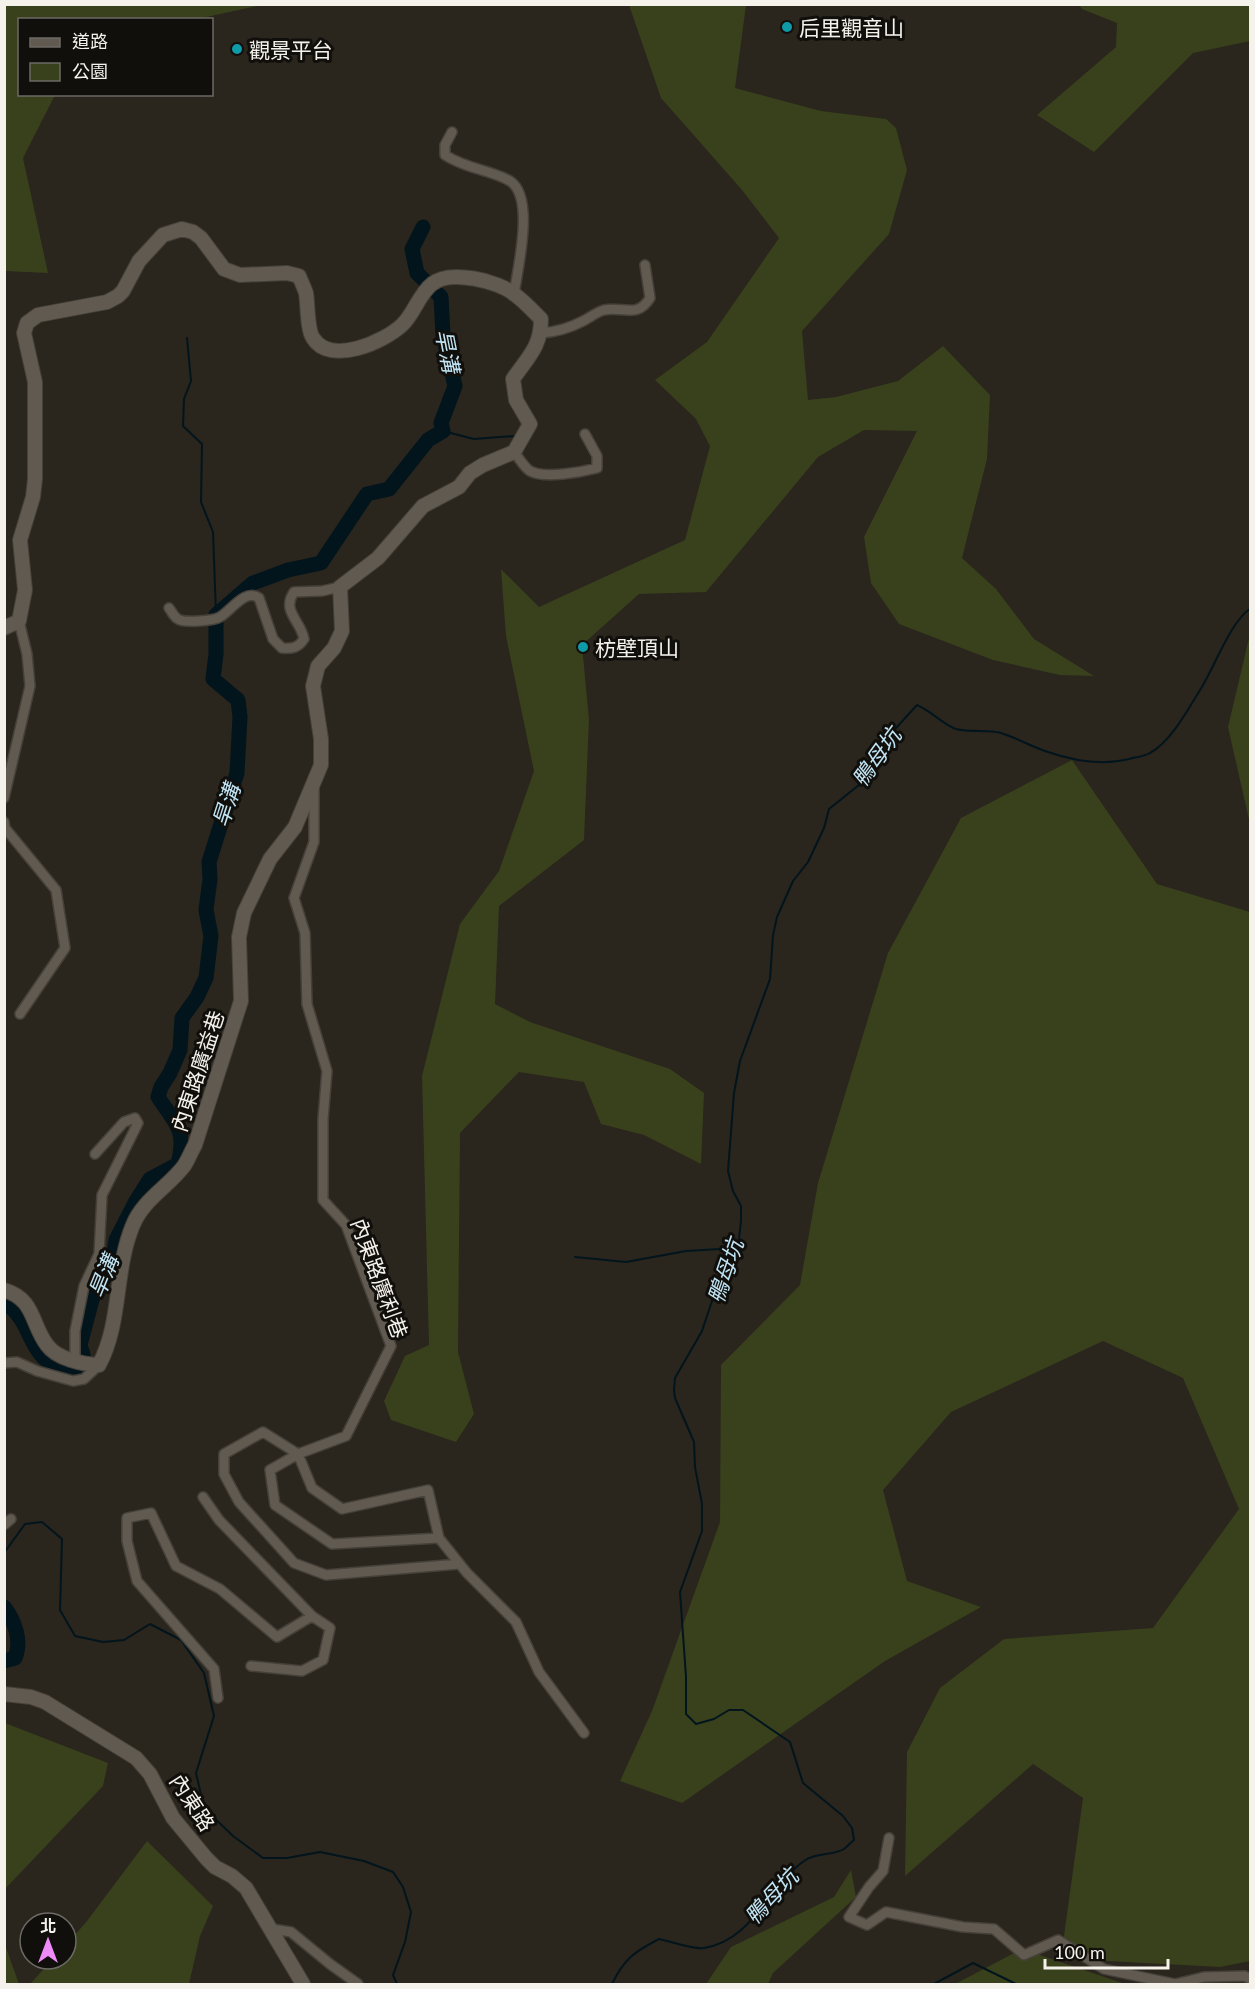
<svg xmlns="http://www.w3.org/2000/svg" width="1255" height="1989" font-family="Lato,'Noto Sans TC',sans-serif">
	<style>
		.green { fill: #39411c }
		.lines { fill: none; stroke-linecap: round; stroke-linejoin: round }
		.stream { stroke: #02151d; stroke-width: 2 }
		.river { stroke: #02151d; stroke-width: 15 }
		.street-casing { stroke: #454039; stroke-width: 12 }
		.secondary-casing { stroke: #454039; stroke-width: 16 }
		.street { stroke: #605a50; stroke-width: 9 }
		.secondary { stroke: #605a50; stroke-width: 14 }
		.culture-dot { fill: #0f9aa8; stroke: #110f0b; stroke-width: 2 }
		.labels { text-anchor: middle; dominant-baseline: central; stroke-width: 6; stroke-linejoin: round; paint-order: stroke }
		.poi-label { font-size: 21px; fill: #f5f2ec; stroke: #110f0b; text-anchor: start }
		.street-label { font-size: 21px; fill: #f5f2ec; stroke: #110f0b }
		.water-label { font-size: 22px; font-style: italic; fill: #c1e4f4; stroke: #110f0b }
	</style>
	<rect width="100%" height="100%" fill="#2a251d"/>
	<path class="green" d="M4,5H262L197,19L20,20V94L55,95L23,158L48,273L5,271Z
		M629,5H746L735,88L821,111L886,119L896,128L907,170L889,234L802,331L808,400L836,397L898,381L943,346L990,395L987,459L962,558L996,589L1034,639L1094,676L1060,675L993,660L899,624L871,583L864,537L917,431L864,430L818,457L706,592L639,594L582,645L589,720L584,840L499,906L495,1004L530,1022L670,1069L704,1093L701,1164L644,1135L601,1124L584,1082L519,1072L460,1133L458,1352L474,1414L456,1442L391,1420L384,1401L405,1356L429,1345L422,1076L460,924L499,871L534,771L506,636L501,569L539,607L685,540L710,446L696,419L655,380L707,342L779,238L742,190L661,98Z
		M1079,5H1250V41L1193,53L1094,152L1037,115L1116,47L1117,23L1082,9Z
		M1250,634V824L1228,727Z
		M1072,760L1157,884L1250,912V1961L1220,1967L1107,1961L1063,1943L1083,1798L1033,1764L905,1876L907,1752L940,1688L1004,1639L1153,1628L1239,1509L1183,1378L1103,1341L951,1412L883,1490L907,1581L981,1607L885,1661L682,1803L620,1781L652,1711L720,1522L721,1365L800,1285L818,1183L888,953L961,818Z
		M5,1723L108,1763L103,1786L5,1889Z
		M147,1841L213,1906L200,1936L189,1984H30L53,1959H66V1945L87,1921Z
		M851,1870L856,1897L773,1973L768,1984H706L731,1947L834,1897Z
		M4,1945H5L19,1984H5Z
		M1022,1949L1125,1984H955Z"/>
	<g class="lines">
		<path class="stream" d="M187,338L191,381L184,399L183,426L202,444L201,502L213,532L216,614
			M443,431L474,439L515,436
			M575,1257L626,1262L686,1251L738,1248
			M4,1553L25,1524L42,1522L62,1539L60,1610L75,1636L103,1642L124,1640L150,1624L181,1640L204,1673L214,1716L196,1773L204,1808L233,1836L263,1858H287L320,1852L364,1861L393,1872L403,1887L411,1912L405,1942L393,1975L397,1984
			M612,1984C624,1959 634,1952 659,1939C670,1941 694,1950 704,1948C752,1941 769,1886 804,1861C816,1852 832,1856 844,1849C847,1847 851,1842 854,1840L852,1828L843,1816L803,1783L790,1742L743,1710H729L714,1719L696,1724L686,1714V1677L680,1592L702,1531V1504L695,1467L694,1442L675,1398L674,1390L675,1378L702,1331L715,1292L738,1248L741,1221V1206L733,1191L728,1171L734,1093L740,1061L770,979L773,935L777,917L793,881L808,862L824,828L829,809L859,785L886,739L917,705C931,711 944,725 956,729C971,733 987,729 1001,733C1017,738 1032,747 1048,752C1074,761 1105,766 1133,758C1138,757 1145,756 1150,753C1172,741 1190,706 1203,685C1215,665 1232,620 1250,609
			M934,1984L973,1963L1016,1984"/>
		<path class="river" d="M4,1302C39,1326 23,1364 76,1372L83,1368V1355L80,1345L93,1296L112,1266L116,1240L136,1201L150,1179L178,1164C187,1129 175,1123 158,1097L161,1087L170,1073L180,1050L182,1018L197,997L206,978L211,936L206,910L210,879L209,862L237,773L240,717L238,700L213,679L216,654V615L253,583L288,570L321,563L367,494L389,489L428,440L443,431L441,423L455,386L443,335L441,297L417,273L412,249L423,227
			M4,1607C15,1621 22,1641 15,1658L4,1661"/>
		<g class="street-casing">
			<path id="street" d="M452,132L445,145V155C466,169 491,170 510,181C535,197 518,267 514,294
				M541,333C555,332 570,328 583,321C590,318 596,312 604,310C624,306 637,319 650,298L645,265
				M514,452C519,458 524,467 530,471C544,479 582,472 597,468V456L585,434
				M169,608C172,612 174,617 178,619C183,623 214,621 220,617C231,611 245,588 259,598L273,639L282,648C292,649 298,648 304,639C301,621 281,611 294,592L322,591L340,587
				M314,788V842L294,898L305,933L307,1004L327,1071L323,1119V1200L346,1225L391,1346L346,1436L298,1454L270,1470L275,1505L332,1544L439,1538L467,1573L516,1622L539,1672L584,1733
				M4,798L30,686L27,654L19,621
				M4,822L5,828L56,890L65,948L20,1014
				M75,1362V1331L84,1286L99,1254L102,1195L138,1123L135,1118L124,1122L95,1154
				M4,1363L17,1362L37,1371L73,1381L84,1379L99,1365
				M203,1497L219,1520L312,1616L277,1637L220,1589L176,1566L151,1513L127,1518V1541L137,1581L214,1669L218,1698
				M4,1525L11,1519
				M439,1538L428,1490L342,1509L312,1488L298,1454L263,1432L224,1454V1474L239,1502L294,1563L326,1575L459,1564
				M251,1666L302,1671L323,1660L330,1628L312,1616
				M889,1838L883,1871L869,1887L849,1917L867,1925L886,1912L963,1927L994,1929L1024,1955L1058,1940L1104,1969L1175,1984L1204,1977L1245,1976L1250,1979
				M272,1929L291,1932L330,1964L358,1984"/>
		</g>
		<g class="secondary-casing">
			<path id="secondary" d="M4,628L19,621L25,590L20,540L33,497L35,479V382L24,333L27,323L38,315L107,302L118,296L123,291L139,261L163,235L182,229L193,232L201,238L224,269L240,275L287,273L299,276C301,281 304,287 306,293C308,305 307,329 313,338C330,366 384,342 402,325C414,314 419,294 432,284C450,269 498,281 514,294C524,301 533,311 541,319C541,347 528,357 513,379L516,400L530,424L514,452L483,465L470,473L459,487L423,506L378,558L340,587L342,631L334,648L318,666L313,686L321,739V765L295,827L270,859L244,913L239,937L241,1001L195,1145C191,1152 188,1160 184,1166C168,1187 143,1200 133,1225C114,1270 122,1322 99,1365C82,1364 57,1359 47,1345C31,1324 35,1299 4,1290
				M4,1694L31,1697L45,1702L136,1758L150,1774L173,1818L206,1858L215,1867L232,1876L246,1888L303,1984"/>
		</g>
		<use href="#street" class="street"/>
		<use href="#secondary" class="secondary"/>
	</g>
	<g class="culture-dot">
		<circle cx="787" cy="27" r="6"/>
		<circle cx="237" cy="49" r="6"/>
		<circle cx="583" cy="647" r="6"/>
	</g>
	<g class="labels">
		<g class="poi-label">
			<text x="799" y="27">后里觀音山</text>
			<text x="249" y="49">觀景平台</text>
			<text x="595" y="647">枋壁頂山</text>
		</g>
		<g class="street-label">
			<text transform="translate(197 1071) rotate(-72)">內東路廣益巷</text>
			<text transform="translate(380 1278) rotate(70)">內東路廣利巷</text>
			<text transform="translate(193 1802) rotate(57)">內東路</text>
		</g>
		<g class="water-label">
			<text transform="translate(448 351) rotate(79)">旱溝</text>
			<text transform="translate(876 757) rotate(-54)">鴨母坑</text>
			<text transform="translate(226 805) rotate(-72)">旱溝</text>
			<text transform="translate(725 1271) rotate(-71)">鴨母坑</text>
			<text transform="translate(103 1276) rotate(-68)">旱溝</text>
			<text transform="translate(771 1896) rotate(-47)">鴨母坑</text>
		</g>
	</g>
	<rect width="1255" height="1989" fill="none" stroke="#f5f2ec" stroke-width="12"/>
	<rect x="18" y="18" width="195" height="78" fill="#110f0b" stroke="#6c6a65" stroke-width="1.5"/>
	<rect x="30" y="38" width="30" height="9" fill="#605a50" stroke="#6c6a65" stroke-width="1.5"/>
	<text x="72" y="48" font-size="18" fill="#f5f2ec">道路</text>
	<rect x="30" y="63" width="30" height="18" fill="#39411c" stroke="#6c6a65" stroke-width="1.5"/>
	<text x="72" y="78" font-size="18" fill="#f5f2ec">公園</text>
	<g transform="translate(48 1941)"><circle r="28" fill="#110f0b" stroke="#6c6a65" stroke-width="1.5"/>
	<path d="M0-4.5L10 22L0 15L-10 22Z" fill="#ef8bf7"/>
	<text y="-9" font-size="16" font-weight="bold" text-anchor="middle" fill="#f5f2ec">北</text>
	</g>
	<path d="M1045 1959v9h123v-9" fill="none" stroke="#f5f2ec" stroke-width="3"/>
	<text x="1054" y="1959" font-size="18" fill="#f5f2ec" stroke="#110f0b" stroke-width="4.5" paint-order="stroke">100 m</text>
</svg>
